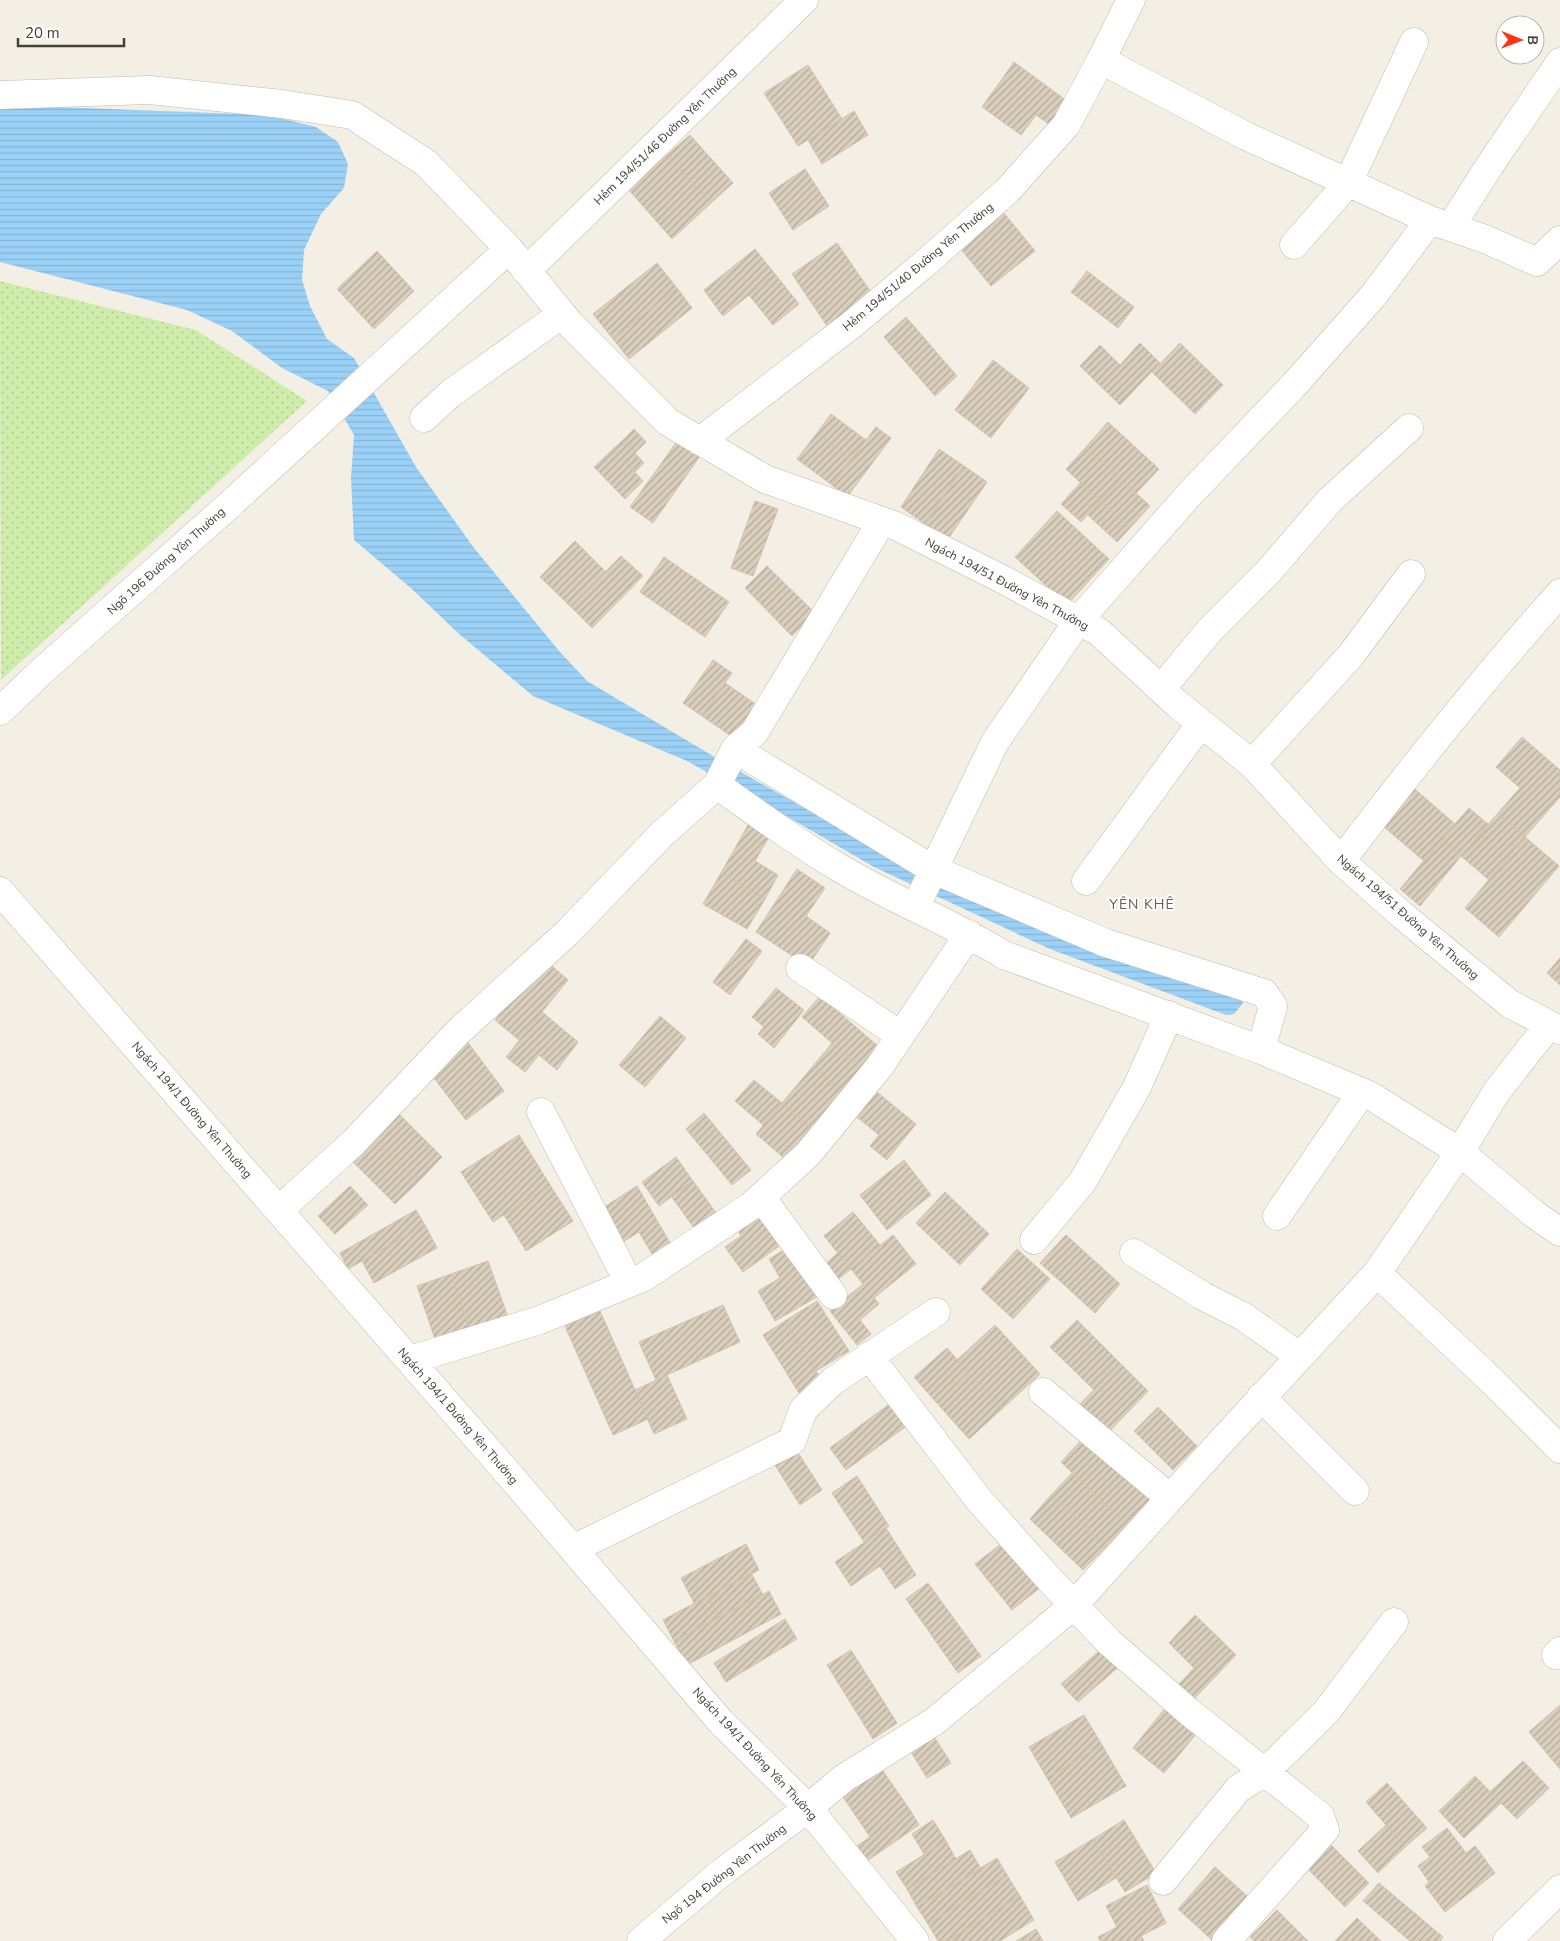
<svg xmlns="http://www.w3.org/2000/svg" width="1560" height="1941" font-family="'Nunito Sans',sans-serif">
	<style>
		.garden { fill: url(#garden-dots) }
		.water { fill: url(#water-rules) }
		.building { fill: url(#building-hatch); stroke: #d2c3ac }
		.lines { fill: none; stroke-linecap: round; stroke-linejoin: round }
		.minor-casing { stroke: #c3baaa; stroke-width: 29 }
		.minor { stroke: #fff; stroke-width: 28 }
		.labels { text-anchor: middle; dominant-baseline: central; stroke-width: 4; stroke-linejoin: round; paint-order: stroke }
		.street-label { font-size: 12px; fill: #474034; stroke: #fff }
		.neighbourhood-label { font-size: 14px; letter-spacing: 1px; fill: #6b5e4a; stroke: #fff }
	</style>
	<defs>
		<pattern id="garden-dots" width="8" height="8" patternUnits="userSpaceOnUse" patternTransform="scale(1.25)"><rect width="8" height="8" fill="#ceecaa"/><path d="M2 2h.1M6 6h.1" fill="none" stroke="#b2cb93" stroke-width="1.8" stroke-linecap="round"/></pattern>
		<pattern id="water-rules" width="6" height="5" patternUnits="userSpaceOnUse" patternTransform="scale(1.25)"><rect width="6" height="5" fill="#9bd1f7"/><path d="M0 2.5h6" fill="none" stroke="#87b4d4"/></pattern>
		<pattern id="building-hatch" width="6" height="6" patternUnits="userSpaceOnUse" patternTransform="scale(1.25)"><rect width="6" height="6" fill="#dacebc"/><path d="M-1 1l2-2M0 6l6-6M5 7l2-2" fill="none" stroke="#b3a99a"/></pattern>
	</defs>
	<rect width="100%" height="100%" fill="#f4efe5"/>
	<path class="garden" d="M0,281L196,330L307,401L1,680Z"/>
	<path class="water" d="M0,102L29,106L268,115L316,127L338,142L348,164L344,188L321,214L304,250L302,280L310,306L327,339L354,358L416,467L474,548L560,652L587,681L713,756L900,863L1241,996L1243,1003L1234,1014L1226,1015L1050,949L874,867L788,817L687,761L533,696L458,633L412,589L354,540L351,478L354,435L328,391L282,368L232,331L187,310L0,262Z"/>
	<path class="building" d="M1014,62L1067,101L1050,125L1036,115L1021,135L982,107Z
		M808,65L842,119L798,146L764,93Z
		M854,111L868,135L822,164L808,140Z
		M690,135L733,183L711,203L667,155Z
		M667,155L711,203L672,239L629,190Z
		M805,169L829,206L793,230L769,193Z
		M999,207L1035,251L991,286L955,242Z
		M837,243L873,295L827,326L792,274Z
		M755,249L775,274L723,316L704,290Z
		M377,251L414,291L374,329L337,289Z
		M657,263L677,288L613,339L593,314Z
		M1087,271L1134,307L1118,328L1071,292Z
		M775,274L799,304L773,325L749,295Z
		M677,288L692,308L629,359L613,339Z
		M906,317L957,376L935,396L884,337Z
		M1140,343L1160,363L1120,405L1080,366L1100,345L1120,365Z
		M1180,343L1223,385L1195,414L1152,372Z
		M993,360L1029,388L991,438L955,410Z
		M831,414L866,440L851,460L817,433Z
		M1108,422L1159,469L1136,493L1086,447Z
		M876,427L891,438L847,497L832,485Z
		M634,429L646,442L635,453L623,440Z
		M817,433L851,460L832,485L797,459Z
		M623,440L644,463L635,472L613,449Z
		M678,440L700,456L653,523L630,507Z
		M1086,447L1121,479L1100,501L1066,469Z
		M613,449L643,481L625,499L594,467Z
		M939,449L964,466L925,524L901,507Z
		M964,466L987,482L948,539L925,524Z
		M1121,479L1150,506L1130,528L1100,501Z
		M1081,482L1100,501L1081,522L1061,504Z
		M755,501L778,509L753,576L731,568Z
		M1100,501L1130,528L1117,542L1088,515Z
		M1057,511L1109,559L1067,605L1015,557Z
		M575,541L606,572L571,607L540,577Z
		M621,556L643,576L592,628L571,607Z
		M664,557L729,602L705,637L640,592Z
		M767,566L815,613L792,636L745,588Z
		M713,660L732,673L702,716L683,703Z
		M725,683L757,705L734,738L702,716Z
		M1522,737L1560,770V797L1525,837L1498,813L1520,788L1496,767Z
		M1409,784L1455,824L1424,861L1377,821Z
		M1469,808L1489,825L1461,856L1442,839Z
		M1498,813L1525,837L1489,880L1461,856Z
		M752,818L773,830L755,861L778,875L765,899L721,873Z
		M1525,837L1559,866L1499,937L1465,908Z
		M1442,839L1461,856L1420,906L1400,889Z
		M797,869L825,888L806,916L830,933L808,966L756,932Z
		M721,873L765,899L747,929L703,904Z
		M746,939L762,951L730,995L713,982Z
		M1560,958V985L1547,973Z
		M544,959L568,980L519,1040L495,1020Z
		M776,988L804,1010L774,1048L758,1034L764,1027L752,1017Z
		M820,996L879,1047L861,1068L802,1017Z
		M542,1012L578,1042L557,1070L539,1055L525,1072L506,1057Z
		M660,1016L686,1038L645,1087L619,1065Z
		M466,1040L504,1091L466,1120L427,1069Z
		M832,1043L861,1068L842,1092L813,1066Z
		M813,1066L842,1092L811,1128L782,1103Z
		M754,1080L782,1103L763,1125L735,1101Z
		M872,1088L916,1124L887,1160L870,1146L879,1135L852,1113Z
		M782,1103L811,1128L785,1159L756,1134Z
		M390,1105L442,1157L417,1183L365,1131Z
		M704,1113L751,1170L732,1185L686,1129Z
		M365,1131L417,1183L395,1204L344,1153Z
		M519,1135L550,1185L493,1222L461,1172Z
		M676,1157L693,1181L659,1206L642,1182Z
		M904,1160L931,1195L887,1230L860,1195Z
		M693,1181L719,1217L697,1232L671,1196Z
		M550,1185L573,1221L526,1251L504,1215Z
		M350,1186L368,1205L335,1234L318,1216Z
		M637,1186L673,1248L655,1259L639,1232L618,1245L598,1211Z
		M945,1192L989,1234L960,1265L916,1223Z
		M758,1203L785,1242L743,1272L725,1247L741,1236L732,1222Z
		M416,1210L425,1225L348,1269L340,1253Z
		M853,1212L880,1245L851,1269L824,1236Z
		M425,1225L437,1248L374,1283L362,1261Z
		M893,1235L916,1264L874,1298L851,1269Z
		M1066,1235L1120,1284L1095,1313L1040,1263Z
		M792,1245L822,1294L775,1321L758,1291L780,1278L769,1259Z
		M1017,1249L1050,1279L1013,1319L981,1289Z
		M838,1253L851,1269L831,1285L818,1270Z
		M488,1261L509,1320L471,1333L451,1274Z
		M451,1274L471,1333L437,1345L417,1286Z
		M863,1284L879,1304L860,1320L871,1334L857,1345L830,1311Z
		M817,1301L849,1351L816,1371L785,1321Z
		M723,1305L740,1342L656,1380L639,1342Z
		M600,1311L648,1419L613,1435L565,1326Z
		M1077,1320L1120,1363L1094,1390L1050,1347Z
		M785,1321L821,1379L799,1393L763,1335Z
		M995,1325L1040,1374L1002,1409L957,1360Z
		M947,1348L968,1372L936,1402L914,1377Z
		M1120,1363L1148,1391L1106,1435L1077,1407Z
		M968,1372L1002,1409L969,1439L936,1402Z
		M667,1375L687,1419L654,1434L635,1390Z
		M892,1402L908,1425L846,1470L830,1448Z
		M1158,1407L1197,1446L1173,1470L1134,1431Z
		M1087,1434L1155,1498L1128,1526L1061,1462Z
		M793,1445L822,1490L800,1505L771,1459Z
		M1072,1473L1128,1526L1108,1549L1051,1495Z
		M857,1476L889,1526L864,1542L832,1493Z
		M1051,1495L1106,1547L1083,1570L1030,1519Z
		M886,1528L916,1575L895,1589L880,1566L851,1586L835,1562Z
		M1005,1541L1041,1587L1012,1610L975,1564Z
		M746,1544L759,1570L694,1603L681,1578Z
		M751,1573L763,1595L719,1618L708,1596Z
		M928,1583L981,1656L958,1673L906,1599Z
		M769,1591L781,1614L687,1665L674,1641Z
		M708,1596L719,1618L674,1641L663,1620Z
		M1195,1615L1221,1640L1194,1668L1169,1643Z
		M785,1619L797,1639L726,1682L714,1663Z
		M1221,1640L1236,1655L1191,1702L1176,1687Z
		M1106,1645L1122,1664L1078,1702L1061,1684Z
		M851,1650L897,1723L873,1739L827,1665Z
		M1560,1705V1769L1529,1732Z
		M1166,1707L1197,1733L1164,1773L1133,1748Z
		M1084,1715L1102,1745L1047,1778L1029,1747Z
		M929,1729L951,1763L927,1778L906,1744Z
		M1102,1745L1126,1786L1071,1818L1047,1778Z
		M876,1761L910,1810L870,1837L837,1788Z
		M1523,1761L1549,1788L1517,1819L1490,1792Z
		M1475,1776L1501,1803L1464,1838L1439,1811Z
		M1387,1783L1427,1828L1405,1847L1366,1802Z
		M910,1810L919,1825L864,1863L854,1848Z
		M933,1820L946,1841L924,1854L912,1834Z
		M1124,1820L1156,1873L1125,1892L1093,1839Z
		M1386,1825L1405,1847L1378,1873L1358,1851Z
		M1447,1828L1466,1853L1475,1846L1495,1873L1445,1912L1425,1886L1429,1882L1418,1866L1430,1857L1422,1847Z
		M1093,1839L1116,1878L1078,1901L1055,1862Z
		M946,1841L956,1859L907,1889L896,1872Z
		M1329,1843L1369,1883L1345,1907L1306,1867Z
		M970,1850L981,1869L917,1907L907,1889Z
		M997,1858L1007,1875L928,1924L917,1907Z
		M1215,1867L1255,1903L1213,1941L1178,1909Z
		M1007,1875L1020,1896L947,1941H938L928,1924Z
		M1379,1883L1443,1937L1440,1941H1410L1363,1901Z
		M1147,1885L1166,1923L1141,1936L1144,1941H1100L1098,1937L1117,1927L1106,1906Z
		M1020,1896L1034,1920L1000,1941H947Z
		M1277,1910L1308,1941H1254L1250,1937Z
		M1357,1918L1381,1941H1335Z
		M1036,1929L1043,1941H1016Z"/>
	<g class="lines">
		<g class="minor-casing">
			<path id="minor" d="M1101,60L1246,136L1430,220L1485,239L1537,262L1560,240
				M0,95L150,90L282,104L352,115L426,163L509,249L571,325L668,422L765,479L896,526L1004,580L1099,632L1175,702L1252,764L1341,861L1402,915L1510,1004L1560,1030
				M1451,226L1490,165L1560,62
				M1294,245L1348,183L1414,42
				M526,271L804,0
				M424,418L450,394L562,314
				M700,441L850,326L923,265L1008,190L1066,125L1101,60L1131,0
				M1161,689L1210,630L1268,572L1330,500L1409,428
				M0,711L42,671L227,507L509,249
				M735,749L934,870L1106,943L1264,993L1273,1006L1261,1050
				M1252,764L1351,655L1411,574
				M717,785C755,812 793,840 833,864C888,898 949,921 1004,955L1261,1050L1371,1096L1460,1152L1534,1214L1560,1232
				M1341,861C1411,769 1483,679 1560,593
				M1086,881L1201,723
				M0,891L506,1471L721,1722L808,1808L915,1941
				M915,908L995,742L1078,621L1188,496L1294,385L1373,296L1430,220
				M800,968L900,1035
				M541,1112L629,1283
				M761,1197L833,1295
				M279,1210L353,1143L458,1032L567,933L662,834L717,785L735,749L754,733L882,521
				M1277,1216L1362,1092
				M1034,1240L1083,1181L1137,1087L1169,1015
				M1134,1253L1203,1296L1244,1317L1299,1356
				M1377,1273L1491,1380L1560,1449
				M869,1356L979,1500L1050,1580L1109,1642L1188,1711L1320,1816L1325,1830L1226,1941
				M410,1360L540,1320L644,1277L751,1206L808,1154L880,1066L969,934
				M1043,1392L1170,1498
				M1261,1397L1355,1491
				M573,1549L792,1441L803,1410L833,1381L936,1312
				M1556,1655L1560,1651
				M1163,1881L1238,1789L1265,1772L1326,1712L1394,1622
				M641,1941L721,1873L808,1808L844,1778L935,1721L1074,1605L1219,1444L1377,1273L1460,1152L1497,1091L1549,1025
				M1507,1941L1560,1889"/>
		</g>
		<use href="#minor" class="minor"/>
	</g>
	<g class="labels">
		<g class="street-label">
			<text transform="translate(665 136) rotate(-44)">Hẻm 194/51/46 Đường Yên Thường</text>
			<text transform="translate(918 267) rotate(-40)">Hẻm 194/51/40 Đường Yên Thường</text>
			<text transform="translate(166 561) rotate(-42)">Ngõ 196 Đường Yên Thường</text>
			<text transform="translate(1007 584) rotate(28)">Ngách 194/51 Đường Yên Thường</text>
			<text transform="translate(1408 917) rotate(41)">Ngách 194/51 Đường Yên Thường</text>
			<text transform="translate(192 1110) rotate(49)">Ngách 194/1 Đường Yên Thường</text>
			<text transform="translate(458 1416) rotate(49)">Ngách 194/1 Đường Yên Thường</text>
			<text transform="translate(755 1754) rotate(47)">Ngách 194/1 Đường Yên Thường</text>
			<text transform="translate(724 1874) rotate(-38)">Ngõ 194 Đường Yên Thường</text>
		</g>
		<g class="neighbourhood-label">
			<text x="1142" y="904">YÊN KHÊ</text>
		</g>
	</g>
	<g transform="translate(1520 40) rotate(91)"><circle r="24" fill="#ffffff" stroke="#b5b3ae"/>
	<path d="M0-4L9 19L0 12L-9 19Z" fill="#ff3511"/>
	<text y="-8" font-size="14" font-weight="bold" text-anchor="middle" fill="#474034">B</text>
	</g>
	<path d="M18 38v8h106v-8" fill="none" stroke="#474034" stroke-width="2.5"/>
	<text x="25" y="38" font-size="15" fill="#474034" stroke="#ffffff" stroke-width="4" paint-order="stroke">20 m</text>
</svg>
